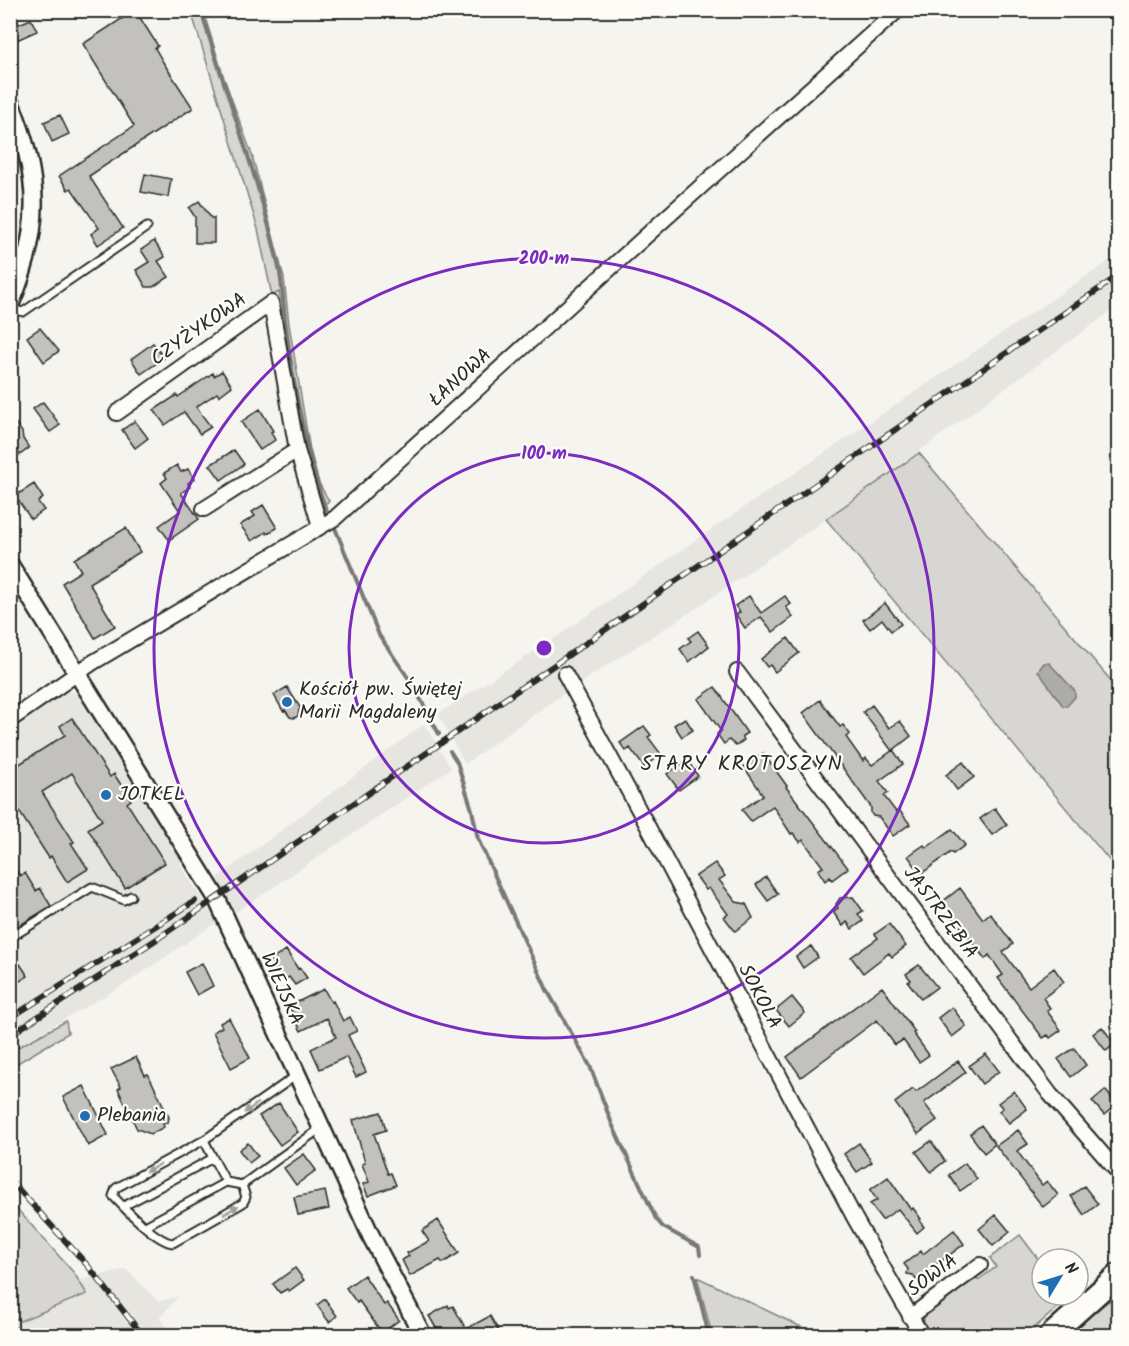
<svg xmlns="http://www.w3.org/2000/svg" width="1129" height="1346" font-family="Kalam,sans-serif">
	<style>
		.built { fill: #e6e5e0 }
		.green { fill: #d7d6d2; stroke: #81807e; stroke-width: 1.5 }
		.water { fill: #adaca9; stroke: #797877; stroke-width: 1.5 }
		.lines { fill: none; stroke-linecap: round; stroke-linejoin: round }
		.stream { stroke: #797877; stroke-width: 4 }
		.building { fill: #c2c1be; stroke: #2b2b2b; stroke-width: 1.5 }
		.service-casing { stroke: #2b2b2b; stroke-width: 11 }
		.minor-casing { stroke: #2b2b2b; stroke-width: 18 }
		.tertiary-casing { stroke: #2b2b2b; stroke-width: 21 }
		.primary-casing { stroke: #2b2b2b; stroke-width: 26 }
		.service { stroke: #fdfcf7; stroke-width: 7 }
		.minor { stroke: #fdfcf7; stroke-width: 14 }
		.tertiary { stroke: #fdfcf7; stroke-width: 16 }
		.primary { stroke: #fdfcf7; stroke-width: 21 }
		.rail-casing { stroke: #2b2b2b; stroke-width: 6 }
		.rail { stroke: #fdfcf7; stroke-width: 4; stroke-dasharray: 11; stroke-linecap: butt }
		.oneway { fill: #9e9e9b }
		.ring { fill: none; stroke: #7b2cbf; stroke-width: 3 }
		.poi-dot { fill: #1f6fb2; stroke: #fdfcf7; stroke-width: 2 }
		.labels { text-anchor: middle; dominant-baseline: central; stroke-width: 4.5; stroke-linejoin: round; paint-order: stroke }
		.street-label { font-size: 20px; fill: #2b2b2b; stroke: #fdfcf7 }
		.poi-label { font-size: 20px; fill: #2b2b2b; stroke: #fdfcf7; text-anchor: start }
		.neighbourhood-label { font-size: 21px; letter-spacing: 1.5px; fill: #2b2b2b; stroke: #fdfcf7 }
		.centre { fill: #7b2cbf; stroke: #fdfcf7; stroke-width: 3 }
		.ring-label { font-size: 18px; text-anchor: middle; font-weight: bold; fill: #7b2cbf; stroke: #fdfcf7; stroke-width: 4.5; stroke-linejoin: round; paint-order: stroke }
	</style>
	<rect width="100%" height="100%" fill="#f5f4ef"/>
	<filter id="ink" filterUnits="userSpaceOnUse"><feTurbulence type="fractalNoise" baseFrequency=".0167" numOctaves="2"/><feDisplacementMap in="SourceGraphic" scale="12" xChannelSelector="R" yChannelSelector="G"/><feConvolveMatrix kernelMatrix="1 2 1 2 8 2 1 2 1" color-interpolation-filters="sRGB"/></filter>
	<g filter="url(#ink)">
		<path class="built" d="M1118,255V306L826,519L695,609L567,691L465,764L438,714L561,634L700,537Z
			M59,692H76L173,848L186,874L217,922L130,981L11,1050L10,727Z
			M424,724L451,768L236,912L217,878Z
			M126,1269L158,1301L178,1297L159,1318L172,1335L11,1336L10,1288L50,1287Z"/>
		<path class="green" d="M191,11H203L224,78L252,155L284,278L289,324L310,450L319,483L329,501L322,506C298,439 288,363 279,292L272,296L258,229Z
			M919,453L1118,689V871L826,519Z
			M66,1021L68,1033L11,1067V1051Z
			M10,1201L74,1273L87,1294L20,1321L11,1315Z
			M1020,1235L1042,1264V1295H1066L1069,1298L1026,1335H931L923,1323L925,1314L975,1276L978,1280L996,1267L990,1258Z
			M697,1277L818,1335H712Z
			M1118,1295V1335H1067L1106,1303Z"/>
		<path class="water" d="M1044,663H1049L1075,691V697L1067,706H1063L1038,671Z"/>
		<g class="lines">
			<path class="stream" d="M201,10C226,96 260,180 279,268C283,287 283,307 286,327C294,390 306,454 327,513
				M335,528L379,635L413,685L439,734
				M450,751L457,762L472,810L478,839L547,990L590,1066L612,1124L656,1219L663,1227L699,1247L700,1255
				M694,1275L709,1336"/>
		</g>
		<path class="building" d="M10,10H13L19,24L31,19L37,31L10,43Z
			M135,10L158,46L155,48L163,62L193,108L89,176L123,228L98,245L91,234L99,228L71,188L68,190L59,176L134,126L83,44Z
			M60,115L69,134L52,142L44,122Z
			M145,174L171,179L168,197L141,192Z
			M199,201L211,218H214V243H195V217L189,208Z
			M154,241L165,257L158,261L169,277L153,287H146L136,270L149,262L141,250Z
			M40,328L59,351L44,362L27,337Z
			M153,343L164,358L141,374L131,359Z
			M222,371L232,386L219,396L217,393L196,407L211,427L200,434L184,412L165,425L154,410L177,395L178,397L213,373L214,376Z
			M43,402L60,425L50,432L33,409Z
			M260,409L273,431L271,432L275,440L260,450L241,422Z
			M10,416L22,432L23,439L29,448L20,455L10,442Z
			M135,421L148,438L135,448L122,430Z
			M234,450L244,464L221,480L210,465Z
			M177,465L181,472L188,469L195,479L188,483L190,487L181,493L199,519L169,540L159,526L180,511L161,483L167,478L164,473Z
			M34,484L43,498L38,502L44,510L31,519L15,496Z
			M263,505L277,528L267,534L266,532L252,541L240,525L255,516L252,512Z
			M126,528L140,552L89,583L115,626L95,638L62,583L81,571L74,559Z
			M749,596L761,613L785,596L791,604L786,607L793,617L773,632L761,617L745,628L736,615L740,612L735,606Z
			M885,603L901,624L891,631L882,619L870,629L863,620Z
			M698,631L709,646L689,662L680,649L691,641L688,638Z
			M788,638L799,653L775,672L770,665L767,667L761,659Z
			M287,687L301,709L299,710L298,716L294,718L290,717L285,710L283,711L274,695Z
			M715,687L747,733L742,736L744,740L736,746L729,740L724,744L717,734L721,731L698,699Z
			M820,700L840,727L843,725L850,734L846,737L863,761L866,758L872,765L893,750L903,764L879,781L888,793L884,796L896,812L899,810L910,824L893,836L879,817L873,816L871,813V807L803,713Z
			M872,705L889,728L900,721L911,736L892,751L863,712Z
			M72,718L110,777L114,774L131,800L127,803L165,863L125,888L88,829L102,820L72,773L42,792L74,842L71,843L88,869L67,882L51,856L49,858L17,808L10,812V770L65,735L60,726Z
			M685,718L693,730L682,737L674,725Z
			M644,726L651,735L648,737L661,754L644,767L630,748L626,751L620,743Z
			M763,753L787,786L786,787L848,868L832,880L830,877L825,881L818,870L823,867L803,840L800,842L793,833L791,834L773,806L751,821L742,810L763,795L744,767Z
			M687,760L698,776L679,790L667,774Z
			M963,762L974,777L957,790L946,775Z
			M995,808L1007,825L992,835L980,819Z
			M952,829L965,845L953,854L951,852L921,874L908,856L924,845L926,848Z
			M10,861L20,876L25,873L36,891L40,888L51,906L17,927L10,917Z
			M715,863L725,876L719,880L736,902L746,904L753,918L735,931L724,917L728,914L709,888L706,890L696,876Z
			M766,877L778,894L768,901L756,885Z
			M960,888L983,919L990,913L1013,944L1003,952L1029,987L1054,968L1064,982L1043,998L1050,1008L1047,1011L1061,1030L1050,1038L1048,1035L1043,1038L998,978L1003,975L989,955L985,959L942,902Z
			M853,897L863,911L858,914L863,921L852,929L847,922L843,926L833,912L838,908L836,904L840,898Z
			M889,924L906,946L892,957L889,953L863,973L851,957L878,938L875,934Z
			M811,946L818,957L803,968L796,957Z
			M286,950L298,969L300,968L307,978L295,985L289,977L283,981L270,961Z
			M202,963L213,986L197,995L185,972Z
			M20,964L28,976L10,987V971Z
			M919,965L937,987L921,999L908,982L911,980L906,974Z
			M882,987L915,1032L913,1033L929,1055L919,1062L903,1040L895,1045L877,1020L801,1077L787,1057Z
			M324,989L331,1002L333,1001L343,1021L350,1017L357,1031L348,1035L366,1072L356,1077L346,1057L320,1069L311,1049L336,1037L327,1018L301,1031L289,1006Z
			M792,997L805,1013L789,1026L776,1010Z
			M952,1007L966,1026L952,1037L938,1018Z
			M229,1018L250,1058L231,1068L213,1032L222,1027L220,1023Z
			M1102,1027L1115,1044L1106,1051L1093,1034Z
			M1074,1048L1086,1065L1071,1077L1058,1059Z
			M986,1054L999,1071L982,1084L969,1066Z
			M136,1057L145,1075L148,1074L169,1117L168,1122L163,1124L164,1127L151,1134L137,1129L118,1089L121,1087L111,1069Z
			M958,1061L966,1072L924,1103L937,1120L918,1134L895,1103L913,1089L916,1092Z
			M84,1086L108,1135L88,1146L63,1097Z
			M1105,1090L1117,1104L1104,1115L1092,1101Z
			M1014,1091L1027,1109L1009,1123L999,1111L1003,1108L998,1103Z
			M279,1103L298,1132L280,1145L259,1116Z
			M381,1112L386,1130L374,1134L388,1174L391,1173L396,1185L368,1196L363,1184L369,1182L362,1164L365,1163L363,1155L353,1120Z
			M981,1125L995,1144L984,1153L970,1134Z
			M1018,1130L1028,1144L1017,1151L1042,1185L1047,1181L1058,1195L1043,1207L996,1146Z
			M931,1141L945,1161L931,1172L916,1152Z
			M248,1143L258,1156L249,1163L239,1150Z
			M859,1143L872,1162L857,1172L844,1154Z
			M304,1154L316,1170L296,1185L284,1168Z
			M965,1163L977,1179L960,1191L949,1175Z
			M888,1177L911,1210L913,1208L921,1219L919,1220L924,1227L917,1233L898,1209L882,1220L870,1204L877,1200L870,1190Z
			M1084,1186L1098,1204L1084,1215L1071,1196Z
			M325,1191L329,1209L298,1215L294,1197Z
			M996,1215L1010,1232L993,1246L979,1229Z
			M438,1220L459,1253L443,1263L440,1260L410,1276L402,1260L409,1256L407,1253L429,1241L422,1231Z
			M954,1230L964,1244L916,1280L913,1275L907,1274L908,1269L904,1264L921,1251L923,1254Z
			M295,1268L304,1280L289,1291L287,1289L280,1293L273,1284Z
			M364,1275L384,1305L387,1303L399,1320L382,1333L359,1301L357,1303L346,1288Z
			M325,1299L337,1316L329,1322L317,1305Z
			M448,1305L449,1308L453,1306L466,1329L490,1316L498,1330L488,1335H440L429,1316Z"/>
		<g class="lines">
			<g class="service-casing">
				<path id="service" d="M10,308L23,312L147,227
					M10,938L92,887L124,900L131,896
					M213,1158L226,1182L242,1185L321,1128
					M242,1185L246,1197L243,1203L173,1243C157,1242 124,1208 113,1196L116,1188L204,1140L297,1075
					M124,1206L213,1158L204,1140
					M145,1226L226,1182"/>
			</g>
			<g class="minor-casing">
				<path id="minor" d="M117,413L271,303L297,450L320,526
					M204,509L297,450
					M737,672L1050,1094L1118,1172
					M565,674L646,823L854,1217L922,1336
					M10,720L92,663L335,518L668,216L898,10
					M910,1317L980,1265"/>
			</g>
			<g class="tertiary-casing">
				<path id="tertiary" d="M10,102C41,176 42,230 10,305
					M10,565L216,897L371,1236L423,1336"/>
			</g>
			<g class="primary-casing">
				<path id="primary" d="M1050,1336L1118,1275"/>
			</g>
			<use href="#service" class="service"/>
			<use href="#minor" class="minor"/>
			<use href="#tertiary" class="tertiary"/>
			<use href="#primary" class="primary"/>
			<g class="rail-casing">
				<path id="rail" d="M10,1018L195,901
					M10,1035L157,939L1118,276
					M10,1180L88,1266L143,1336
					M10,1327L25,1336"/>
			</g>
			<use href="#rail" class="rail"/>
		</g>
		<defs><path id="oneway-solid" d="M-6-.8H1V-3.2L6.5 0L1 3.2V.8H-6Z" transform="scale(1.5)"/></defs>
		<g class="oneway">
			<use href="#oneway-solid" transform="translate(251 1108) rotate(145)"/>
			<use href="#oneway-solid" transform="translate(153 1168) rotate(152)"/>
			<use href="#oneway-solid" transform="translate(231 1210) rotate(-29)"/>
		</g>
	</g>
	<g class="ring">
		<circle cx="544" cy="648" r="195"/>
		<circle cx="544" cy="648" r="390"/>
	</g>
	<g class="poi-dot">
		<circle cx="287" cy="702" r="6"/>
		<circle cx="106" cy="795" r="6"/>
		<circle cx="85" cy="1116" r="6"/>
	</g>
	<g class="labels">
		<g class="street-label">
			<text transform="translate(199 330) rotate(-35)">CZYŻYKOWA</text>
			<text transform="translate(461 378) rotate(-42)">ŁANOWA</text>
			<text transform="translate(940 913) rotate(53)">JASTRZĘBIA</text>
			<text transform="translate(281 989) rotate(66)">WIEJSKA</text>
			<text transform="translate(759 997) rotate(62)">SOKOLA</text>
			<text transform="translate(933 1276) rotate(-37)">SOWIA</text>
		</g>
		<g class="poi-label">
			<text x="299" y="690">Kościół pw. Świętej<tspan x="299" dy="23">Marii Magdaleny</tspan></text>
			<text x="118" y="795">JOTKEL</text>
			<text x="97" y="1116">Plebania</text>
		</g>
		<g class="neighbourhood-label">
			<text x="742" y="764">STARY KROTOSZYN</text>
		</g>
	</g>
	<circle cx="544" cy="648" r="9" class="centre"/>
	<g class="ring-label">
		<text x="544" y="264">200 m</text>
		<text x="544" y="459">100 m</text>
	</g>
	<rect width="1129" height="1346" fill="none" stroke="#fdfcf7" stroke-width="36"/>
	<rect x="18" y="18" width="1093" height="1310" fill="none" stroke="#2b2b2b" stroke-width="2" filter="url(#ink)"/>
	<g transform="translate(1060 1277) rotate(52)"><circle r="28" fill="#fdfcf7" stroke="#a9a8a5" stroke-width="1.5"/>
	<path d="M0-4.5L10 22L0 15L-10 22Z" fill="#1f6fb2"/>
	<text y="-9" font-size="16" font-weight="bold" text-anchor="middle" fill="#2b2b2b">N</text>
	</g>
</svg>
